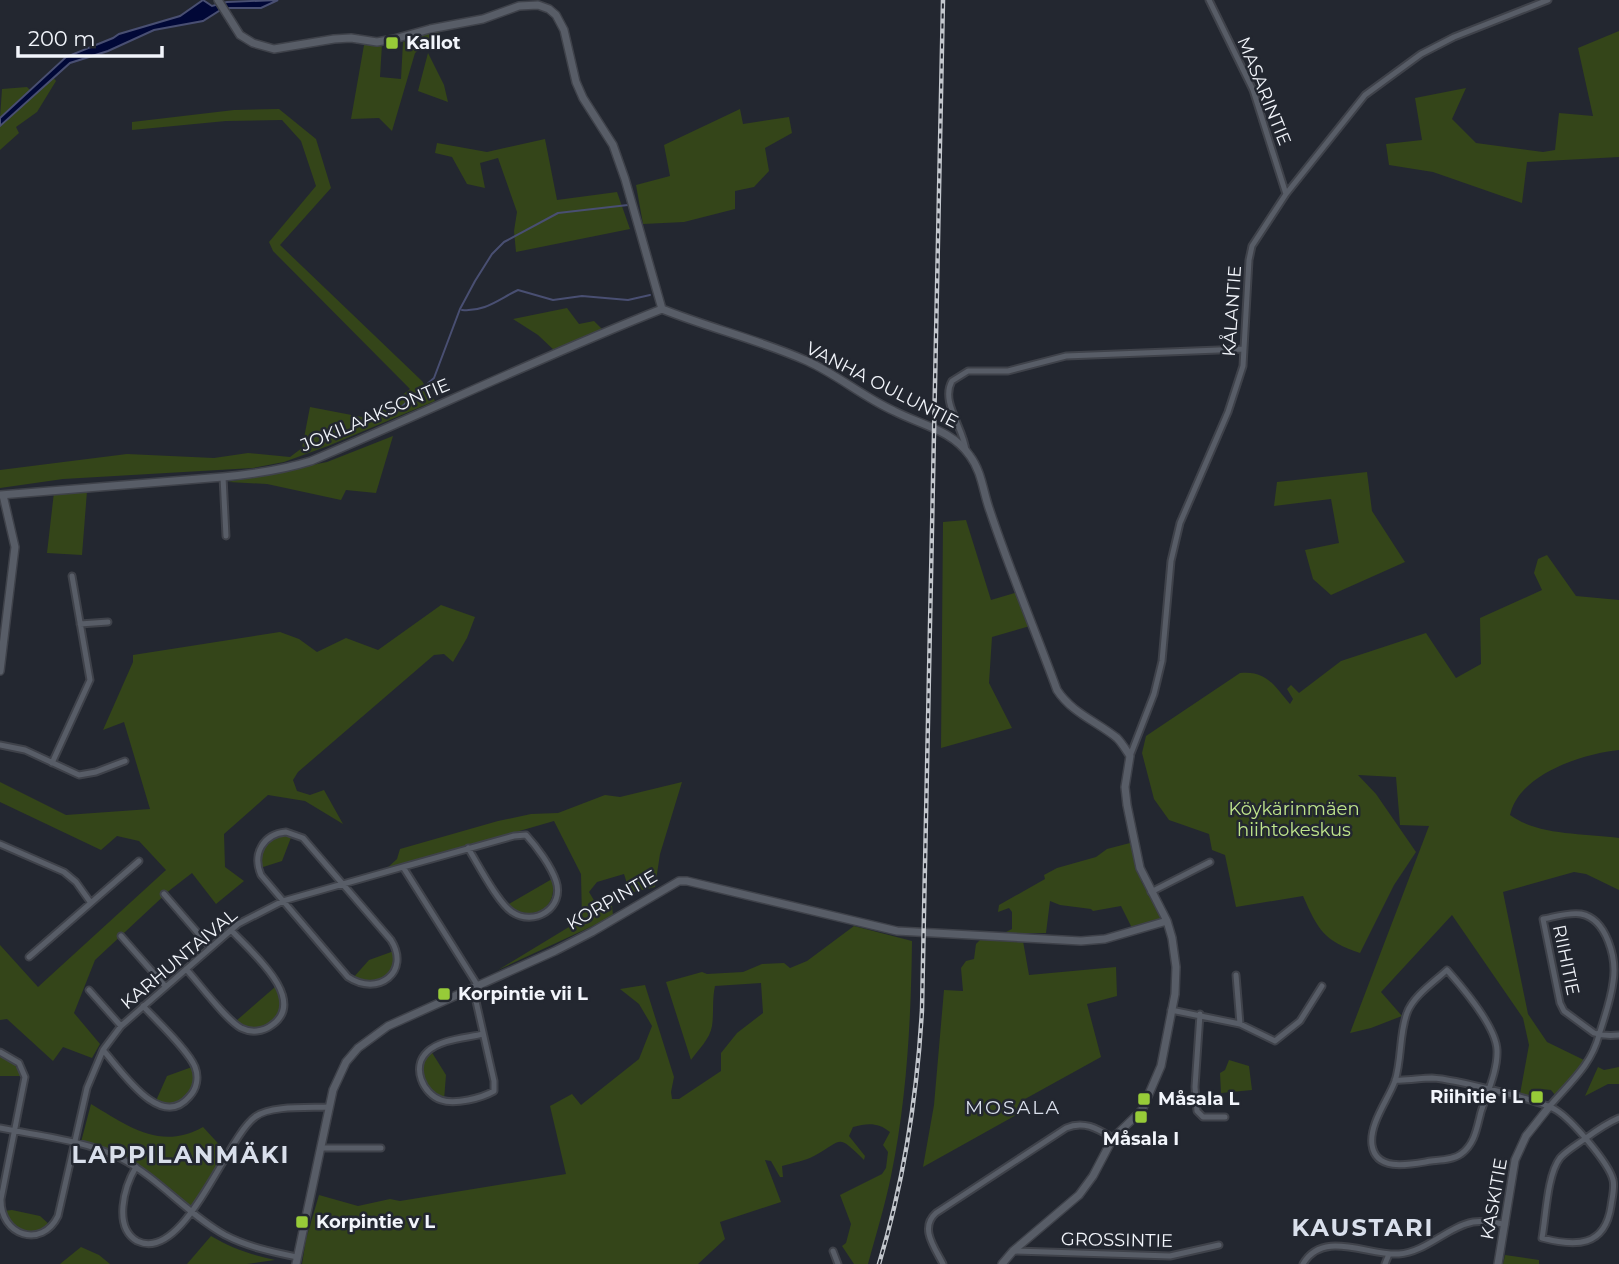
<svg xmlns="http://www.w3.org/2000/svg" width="1619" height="1264" font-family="Montserrat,sans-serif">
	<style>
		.green { fill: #344519 }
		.water { fill: #010837; stroke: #494f72; stroke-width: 2 }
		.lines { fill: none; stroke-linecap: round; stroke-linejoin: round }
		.stream { stroke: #494f72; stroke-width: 2 }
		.street-casing { stroke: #3f424a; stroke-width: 9 }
		.secondary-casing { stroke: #3f424a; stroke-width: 10 }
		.street { stroke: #585d67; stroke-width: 5 }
		.secondary { stroke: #585d67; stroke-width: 7 }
		.rail-casing { stroke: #c3c7cd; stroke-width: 4.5 }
		.rail { stroke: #232730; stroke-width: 2; stroke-dasharray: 5; stroke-linecap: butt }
		.poi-dot { fill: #97cb38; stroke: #232730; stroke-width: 2.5 }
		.labels { text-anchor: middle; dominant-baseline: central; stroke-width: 5; stroke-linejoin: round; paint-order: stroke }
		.poi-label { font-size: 18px; font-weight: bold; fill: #f2f5fb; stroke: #232730; text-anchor: start }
		.street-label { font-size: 18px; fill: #f2f5fb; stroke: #232730 }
		.park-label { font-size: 18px; fill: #bfe58c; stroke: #232730 }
		.neighbourhood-label { font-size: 19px; letter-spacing: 2px; fill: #d9dfeb; stroke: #232730 }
		.district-label { font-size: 24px; font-weight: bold; letter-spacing: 2px; fill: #d9dfeb; stroke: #232730 }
	</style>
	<rect width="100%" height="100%" fill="#232730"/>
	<path class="green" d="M442,29L430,42L415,53L392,131L379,118L351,119L364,45L382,44L380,77L401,79L403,42Z
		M1619,31V157L1527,162L1522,203L1433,172L1389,165L1386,144L1422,140L1415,98L1466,88L1452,119L1476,143L1543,152L1555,150L1559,113L1593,116L1578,48Z
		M428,53L444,85L448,102L418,91Z
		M53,77L56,81L37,112L16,127L19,133L0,150V126Z
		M27,87L30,90L0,118L2,89Z
		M279,109L316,139L331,188L280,245L422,381L435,401L328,446L284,462L253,468L63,479L0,488V470L127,454L214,458L248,453L290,457L302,448L310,407L362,417L380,412L410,389L273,251L269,242L316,186L301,141L282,120L226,121L132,130V122L234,110Z
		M740,109L743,124L789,117L792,133L765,148L769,171L754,187L735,191V209L684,222L643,224L636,185L670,176L664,145Z
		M545,139L557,200L617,192L630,229L516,252L514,231L517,212L498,158L480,163L485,188L467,184L452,157L435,153L437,143L487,152Z
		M567,308L579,324L594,321L605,332L556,352L538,335L513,319Z
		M393,436L376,493L346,490L341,500L267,484L228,482L327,462Z
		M1367,472L1372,511L1405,562L1331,595L1313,579L1305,550L1339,543L1331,499L1274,506L1277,482Z
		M87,491L82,555L47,553L54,492Z
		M966,520L991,600L1018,592L1030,626L992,637L989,683L1012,728L941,748L943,522Z
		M1547,555L1576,596L1619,600V750C1582,754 1519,774 1510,815C1539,836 1585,833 1619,838V890L1586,874L1574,872L1503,892L1528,1014L1547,1042L1586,1061L1555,1095L1551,1090L1541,1089L1531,1098L1520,1094L1529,1045L1523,1018L1452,915L1381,992L1402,1016L1371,1028L1350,1033L1429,826L1400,825L1396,777L1358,775L1376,794L1416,852L1394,885L1360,953C1324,941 1318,930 1303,896L1236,907L1225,855L1212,850L1209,834L1169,820L1154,799L1142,753L1146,736L1240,673C1267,670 1274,686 1290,704L1293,699L1287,689L1291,685L1299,693L1341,661L1426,633L1456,678L1481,664L1480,618L1542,590L1534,573L1538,559Z
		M441,605L475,617L467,638L453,662L444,654L434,655L298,772L293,780L297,791L310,795L324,790L343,824L305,801L268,795L224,834L225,867L244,881L216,904L192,873L170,890L95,960L74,1013L100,1044L92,1058L63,1047L53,1061L7,1019L0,1020V945L38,987L166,870L139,841L117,836L101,850L0,802V782L66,815L150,809L124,722L103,730L133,662V655L280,632L299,639L317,652L346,638L378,650Z
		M682,782L660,854L655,887L630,893L624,874L597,882L589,892L595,902L612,906L613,915L610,918L498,970L582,919L581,874L554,821L385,870L397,859L400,849L498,821L531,814L558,813L605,795L620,797Z
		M286,834L292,835L282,861L260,868C260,849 266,837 286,834Z
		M1130,843L1142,883L1163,918L1132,928L1121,906L1093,911L1091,909L1060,905L1050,901L1046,933H1004L1012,929V912L1009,908L998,912L999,905L1045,879L1044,875L1057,868L1096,857L1107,849Z
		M552,879C559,910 531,923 507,905Z
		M854,926L912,941C911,1019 907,1099 891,1176C885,1205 876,1235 868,1264H854L842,1246L846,1243L851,1224L840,1195L882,1174L886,1168L888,1152L883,1145L890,1132C878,1122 867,1123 853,1127L849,1136L865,1156L864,1160C836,1133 844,1140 814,1156C805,1161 792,1163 782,1166L783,1177H780L771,1161L765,1160L781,1202L720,1222L725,1239L698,1264H302L306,1239L319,1195L358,1206L390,1199L400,1201L566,1174L550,1106L572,1094L581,1105L639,1059L652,1026L639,1004L620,989L645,985L674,1077L671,1092L672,1099H679L721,1071V1053L737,1033L763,1013L761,983L715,986C712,999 714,1012 712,1026C710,1039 698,1050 691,1060L666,982L702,972L707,974L743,972L762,964L784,963L790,968L807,961Z
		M980,940L1023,941L1029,975L1116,967L1117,996L1087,1004L1101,1057L1025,1099L1029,1108L923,1167L934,1105L944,990L963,991L961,968L966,961L974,959L976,944Z
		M394,951C396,978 377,989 353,978L369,960Z
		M275,987C292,1015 263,1042 236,1021Z
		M431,1051L446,1075L444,1100C423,1087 412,1072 431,1051Z
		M0,1055L13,1061L22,1076H0Z
		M1229,1060L1249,1066L1252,1090L1221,1093L1220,1073L1225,1070Z
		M192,1067C197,1081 191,1102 173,1104C168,1105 161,1104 155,1103L167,1076Z
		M1598,1067L1604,1070L1619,1067V1084H1608L1585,1096Z
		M91,1104C128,1126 160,1151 203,1127L227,1153L193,1206H189L136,1165L81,1142Z
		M12,1210L40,1216L50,1225C27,1239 17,1232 3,1211Z
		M211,1236C231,1248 252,1255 275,1260L247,1264H187Z
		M81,1247L99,1255L110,1264H60Z
		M1505,1255L1539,1260V1264H1503Z"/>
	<path class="water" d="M203,0L212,6L227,2L278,0L261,8H229L219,11L203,21L154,30L108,51L70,63L0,126V118L66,57L113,38L119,34L180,16Z"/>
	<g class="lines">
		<path class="stream" d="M462,310C485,312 499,299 518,290L553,300L582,296L628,300L650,295
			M399,409L434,378L460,309L475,281L492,254L504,242L558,213L628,205"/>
		<g class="street-casing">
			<path id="street" d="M1209,0L1253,90L1286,194
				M966,451C964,428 940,402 952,381L968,371H1008L1066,356L1244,349
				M223,477L226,536
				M80,624L108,622
				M0,745L25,750L79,775L96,772L125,761
				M1130,756L1154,694L1162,661L1171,561L1180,523L1228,412L1243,366L1249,260L1252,246L1286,194L1365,95L1421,54L1454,37L1548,0
				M52,763L90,680L72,576
				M286,832L303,838L391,940C411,972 378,997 348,977L261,875C252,854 263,834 286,832Z
				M0,844L64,872L76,882L91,903
				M403,867L514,836L526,835C537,847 551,866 556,881C565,908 534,927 512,912C498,903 478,864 468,848
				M1151,892L1210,862
				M164,894L210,947
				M121,936L165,986
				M29,957L139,861
				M186,969C199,983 226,1020 241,1028C251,1033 263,1032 272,1025C309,999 249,950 231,930
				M1447,970C1463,988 1496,1026 1497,1050C1498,1070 1487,1093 1481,1112C1477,1127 1475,1144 1461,1154C1453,1160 1440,1160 1431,1161C1412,1164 1376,1173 1372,1145C1369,1124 1388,1100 1395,1081C1402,1059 1399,1034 1407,1013C1413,996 1434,982 1447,970Z
				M1236,975L1240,1024
				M473,988L494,1081V1091C482,1098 455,1105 441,1100C423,1094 411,1067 427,1052C440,1039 467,1038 483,1034
				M89,990L121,1026
				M1171,1010L1240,1024L1275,1041L1300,1021L1322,986
				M1200,1014L1195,1087L1197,1111L1203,1117H1225
				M103,1050C121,1070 160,1131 189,1097C197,1089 199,1077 195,1067C189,1051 156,1020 143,1006
				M0,1052L19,1063L25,1077L1,1199C0,1236 42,1249 58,1216L87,1088L103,1050L121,1026L238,924L283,901L403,867L478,986
				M1395,1080C1407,1081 1420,1078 1432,1078C1452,1079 1540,1100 1556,1110C1571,1119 1609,1163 1613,1180C1615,1187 1612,1198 1611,1206C1605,1247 1576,1247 1542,1238C1546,1217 1547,1175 1560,1158C1567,1150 1578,1144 1586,1138C1597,1130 1607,1123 1619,1118
				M1549,1107C1569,1083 1591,1066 1599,1035C1604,1018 1611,1000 1613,982C1617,959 1607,919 1581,914C1569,912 1554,917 1543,919L1560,1003L1564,1011L1594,1033C1603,1036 1610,1036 1619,1035
				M0,1128C39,1136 84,1140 120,1158C159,1178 187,1214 225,1235C248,1247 273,1252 297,1257
				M321,1148H381
				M136,1167C124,1187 113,1227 137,1241C184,1264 226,1138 255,1117C270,1105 310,1108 329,1107
				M833,1251L838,1264
				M1014,1251L1170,1256L1219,1245
				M943,1264C935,1248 919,1228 936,1213L1066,1128C1084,1120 1098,1129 1113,1138
				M1303,1264C1323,1229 1368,1256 1399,1254C1426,1252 1447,1227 1473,1222C1483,1220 1495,1223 1505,1224
				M1385,1264L1389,1254"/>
		</g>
		<g class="secondary-casing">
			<path id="secondary" d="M218,0L240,35L253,43L274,49L334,39L351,38L377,42L394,39L430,29L483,19L519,6L538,5L549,9L556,15L564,30L576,82L583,98L613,145L625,179L662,309C709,328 760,340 807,361C838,375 863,397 894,411C921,425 952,430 970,456C982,472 983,492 990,511C1010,571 1035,630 1057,690C1072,713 1096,721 1117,738C1122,743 1126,750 1130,756L1125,787L1127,805L1140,868L1167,921L1172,938L1176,967L1175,994L1161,1066L1142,1110L1113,1138L1093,1176L1079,1195L1013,1251L1002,1264
				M0,495L223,477C254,474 282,470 311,461C429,411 543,356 662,309
				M0,671L15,547L3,495
				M296,1264L333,1090L346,1062L358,1048L388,1026L555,951L592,932L679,881H687L897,931L1081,941L1105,939L1167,921
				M1498,1264L1515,1160L1526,1136L1549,1107"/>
		</g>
		<use href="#street" class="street"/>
		<use href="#secondary" class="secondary"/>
		<g class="rail-casing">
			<path id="rail" d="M879,1264C904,1181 917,1097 922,1010L943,0"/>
		</g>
		<use href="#rail" class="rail"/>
	</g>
	<g class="poi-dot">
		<rect x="385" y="36" width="14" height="14" rx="3.5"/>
		<rect x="437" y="987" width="14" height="14" rx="3.5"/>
		<rect x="1530" y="1090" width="14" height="14" rx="3.5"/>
		<rect x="1137" y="1092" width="14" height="14" rx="3.5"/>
		<rect x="1134" y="1110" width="14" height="14" rx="3.5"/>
		<rect x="295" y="1215" width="14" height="14" rx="3.5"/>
	</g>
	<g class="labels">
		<g class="poi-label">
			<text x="406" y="43">Kallot</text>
			<text x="458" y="994">Korpintie vii L</text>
			<text x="1523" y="1097" text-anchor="end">Riihitie i L</text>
			<text x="1158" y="1099">Måsala L</text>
			<text x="1141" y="1139" text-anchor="middle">Måsala I</text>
			<text x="316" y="1222">Korpintie v L</text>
		</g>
		<g class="street-label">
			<text transform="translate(1264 91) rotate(68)">MASARINTIE</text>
			<text transform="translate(1232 311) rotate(-86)">KÅLANTIE</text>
			<text transform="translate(882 385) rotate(27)">VANHA OULUNTIE</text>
			<text transform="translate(375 415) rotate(-23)">JOKILAAKSONTIE</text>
			<text transform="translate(612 900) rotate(-30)">KORPINTIE</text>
			<text transform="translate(179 959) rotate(-40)">KARHUNTAIVAL</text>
			<text transform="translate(1566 960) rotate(78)">RIIHITIE</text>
			<text transform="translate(1494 1199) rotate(-80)">KASKITIE</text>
			<text transform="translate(1117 1240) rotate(1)">GROSSINTIE</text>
		</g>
		<g class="park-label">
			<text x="1294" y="809">Köykärinmäen<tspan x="1294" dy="21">hiihtokeskus</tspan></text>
		</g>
		<g class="neighbourhood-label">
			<text x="1013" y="1107">MOSALA</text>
		</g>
		<g class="district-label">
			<text x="181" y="1154">LAPPILANMÄKI</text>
			<text x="1363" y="1227">KAUSTARI</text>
		</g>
	</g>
	<path d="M18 46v10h144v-10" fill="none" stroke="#f2f5fb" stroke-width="3.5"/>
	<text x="28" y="46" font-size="21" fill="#f2f5fb" stroke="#232730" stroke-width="5" paint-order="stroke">200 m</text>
</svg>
